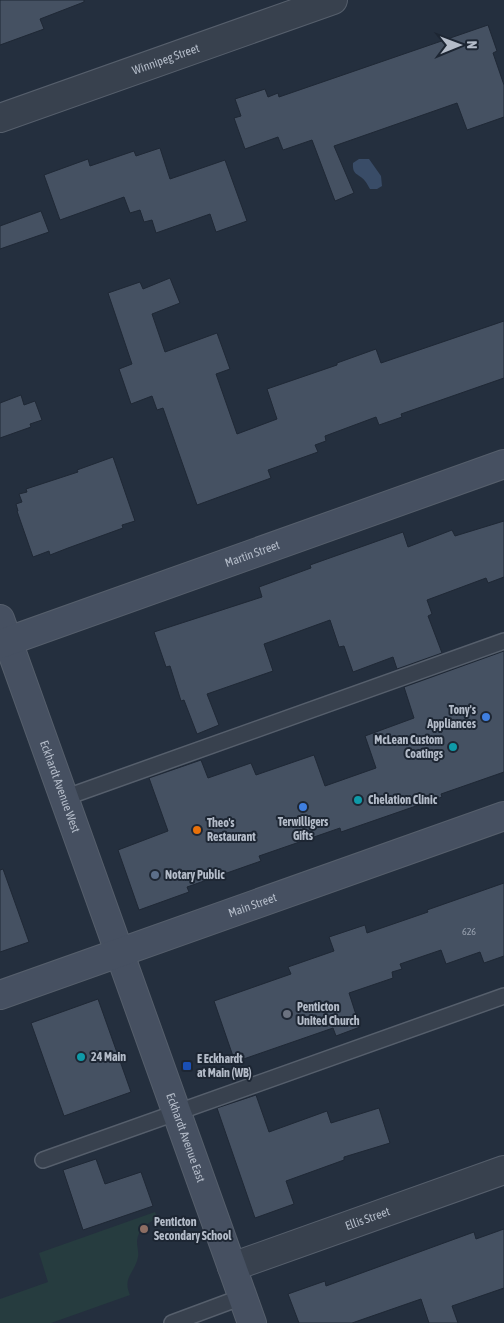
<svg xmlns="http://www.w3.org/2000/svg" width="504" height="1323" font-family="'Asap Condensed',sans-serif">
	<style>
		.green { fill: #263c3f }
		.water { fill: #394c67 }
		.building { fill: #455162; stroke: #1f2835 }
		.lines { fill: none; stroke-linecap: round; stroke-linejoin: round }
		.service-casing { stroke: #565f6c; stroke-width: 18 }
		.minor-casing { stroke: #565f6c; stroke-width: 30 }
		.tertiary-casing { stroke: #565f6c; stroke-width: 30 }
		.secondary-casing { stroke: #565f6c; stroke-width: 30 }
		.service { stroke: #38414e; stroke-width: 15 }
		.minor { stroke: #38414e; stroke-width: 28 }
		.tertiary { stroke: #38414e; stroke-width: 28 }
		.secondary { stroke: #465061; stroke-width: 28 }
		.shop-dot { fill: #3f7fe0; stroke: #1d2633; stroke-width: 2 }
		.culture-dot { fill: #0f9aa8; stroke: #1d2633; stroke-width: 2 }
		.food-dot { fill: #e8710a; stroke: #1d2633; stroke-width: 2 }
		.service-dot { fill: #5c6f8a; stroke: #1d2633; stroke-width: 2 }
		.worship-dot { fill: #6b7280; stroke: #1d2633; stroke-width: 2 }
		.transit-dot { fill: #1a4fb4; stroke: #1d2633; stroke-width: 2 }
		.education-dot { fill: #8d6e63; stroke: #1d2633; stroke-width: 2 }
		.labels { text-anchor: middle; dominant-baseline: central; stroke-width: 4; stroke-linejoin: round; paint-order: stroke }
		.number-label { font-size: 10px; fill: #98a1af }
		.street-label { font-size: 12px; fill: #b4bcc9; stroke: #1d2633 }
		.poi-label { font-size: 12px; font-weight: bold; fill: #b4bcc9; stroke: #1d2633; text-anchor: start }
	</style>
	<rect width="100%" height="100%" fill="#242f3e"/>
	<path class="green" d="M155,1212L157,1218C148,1223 138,1229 137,1241C137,1247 139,1252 138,1257C135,1273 122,1277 130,1295L51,1323H0V1299L48,1282L39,1253Z"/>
	<path class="water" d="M359,159H369L381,176L382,186L377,189H370C368,186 367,183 365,181C359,173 352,176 353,163Z"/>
	<path class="building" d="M0,0H84V2L40,19L44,29L0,45Z
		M488,25L497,51L493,53L504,85V117L467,130L457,103L334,146L354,193L335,201L312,140L283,150L278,137L245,149L234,118L241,116L235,99L265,89L268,97L278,93L279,97Z
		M160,148L170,179L225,160L247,221L216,232L210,214L156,233L152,220L144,222L140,210L130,213L124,197L60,220L44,175L88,159L90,166L134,151L136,156Z
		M41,211L49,232L0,249V226Z
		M170,278L180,303L152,314L165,352L217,333L230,369L216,374L237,434L277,419L267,389L337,365V363L376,349L381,363L504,321V378L401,414L402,417L379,425L376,417L325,436L326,441L315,445L318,452L268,470L271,478L197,505L163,408L157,410L152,396L131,404L119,369L132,364L108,293L140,282L143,289Z
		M21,395L24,405L35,401L42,420L30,424L31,427L0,438V403Z
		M113,457L135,521L122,525L123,528L68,548L50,555L49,551L33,557L17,511H18L16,504L22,502L19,494L27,492L26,489L78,472L77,470Z
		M504,521V577L488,583L486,578L427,600L432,614L428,616L442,653L397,669L393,657L353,672L344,646L339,647L330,620L264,644L273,671L207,694L219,725L197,734L184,700L181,701L170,666L166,667L154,632L262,597L259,587L311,568L310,565L403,532L408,547L452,530L455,536Z
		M504,651V772L441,794L442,797L341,832L340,828L259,856L261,861L187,887L189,892L139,910L118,850L168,831L149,778L201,760L208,778L251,763L256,775L314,755L325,786L376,768L365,736L414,718L404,687Z
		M3,869L29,942L0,952V870Z
		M504,883V956L484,963L480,952L446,964L441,950L400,964L402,969L392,972L393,978L349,993L360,1027L336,1036L333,1028L235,1062L214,1001L291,974L288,967L334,951L329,937L365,925L367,933L428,912L427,910Z
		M98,999L131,1092L64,1116L31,1023Z
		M256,1095L269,1132L327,1111L331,1123L379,1108L390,1143L344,1157V1160L286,1181L294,1204L255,1218L217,1108Z
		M96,1159L105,1184L141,1172L153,1206L83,1230L63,1170Z
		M504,1229V1288L452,1306L458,1323H429L421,1299L352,1323H299L288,1294L325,1281L326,1286L474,1232L476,1239Z"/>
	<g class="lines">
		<g class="service-casing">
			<path id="service" d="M64,798L504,641
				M43,1160L504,996
				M172,1323L242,1297"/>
		</g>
		<g class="minor-casing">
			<g id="minor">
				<path id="s1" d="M232,1267L504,1170"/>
			</g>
		</g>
		<g class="tertiary-casing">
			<g id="tertiary">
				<path id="s2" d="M0,118L333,0"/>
			</g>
		</g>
		<g class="secondary-casing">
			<g id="secondary">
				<path id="s3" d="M0,619L252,1323"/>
				<path id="s4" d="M0,644L504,464"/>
				<path id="s5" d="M0,995L504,816"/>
			</g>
		</g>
		<use href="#service" class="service"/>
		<use href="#minor" class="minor"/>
		<use href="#tertiary" class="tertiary"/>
		<use href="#secondary" class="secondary"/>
	</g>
	<g class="shop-dot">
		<circle cx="486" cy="717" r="5"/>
		<circle cx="303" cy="807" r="5"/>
	</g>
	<g class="culture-dot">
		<circle cx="453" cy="747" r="5"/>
		<circle cx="358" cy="800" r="5"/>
		<circle cx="81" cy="1057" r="5"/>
	</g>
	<circle class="food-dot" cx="197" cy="830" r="5"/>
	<circle class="service-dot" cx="155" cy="875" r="5"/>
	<circle class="worship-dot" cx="287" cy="1014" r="5"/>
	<rect class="transit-dot" x="182" y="1061" width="10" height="10" rx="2.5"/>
	<circle class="education-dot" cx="144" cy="1229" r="5"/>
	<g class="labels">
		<g class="number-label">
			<text x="469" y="931">626</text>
		</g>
		<g class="street-label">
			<text stroke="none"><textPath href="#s2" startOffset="176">Winnipeg Street</textPath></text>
			<text stroke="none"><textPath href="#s4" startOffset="268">Martin Street</textPath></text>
			<text stroke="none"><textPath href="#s3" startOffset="178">Eckhardt Avenue West</textPath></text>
			<text stroke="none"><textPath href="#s5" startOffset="268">Main Street</textPath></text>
			<text stroke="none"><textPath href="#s3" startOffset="551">Eckhardt Avenue East</textPath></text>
			<text stroke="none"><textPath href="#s1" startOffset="144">Ellis Street</textPath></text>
		</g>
		<g class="poi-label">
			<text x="476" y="710" text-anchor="end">Tony's<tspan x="476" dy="14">Appliances</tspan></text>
			<text x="443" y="740" text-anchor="end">McLean Custom<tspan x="443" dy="14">Coatings</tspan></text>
			<text x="368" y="800">Chelation Clinic</text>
			<text x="303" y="822" text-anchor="middle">Terwilligers<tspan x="303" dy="14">Gifts</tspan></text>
			<text x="207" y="823">Theo's<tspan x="207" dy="14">Restaurant</tspan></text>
			<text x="165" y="875">Notary Public</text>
			<text x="297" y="1007">Penticton<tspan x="297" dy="14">United Church</tspan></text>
			<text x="91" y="1057">24 Main</text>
			<text x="197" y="1059">E Eckhardt<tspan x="197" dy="14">at Main (WB)</tspan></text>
			<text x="154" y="1222">Penticton<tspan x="154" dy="14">Secondary School</tspan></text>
		</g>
	</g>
	<g transform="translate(459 45) rotate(89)" stroke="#1d2633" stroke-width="4" paint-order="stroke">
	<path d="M0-4L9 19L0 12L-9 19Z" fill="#b4bcc9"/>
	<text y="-8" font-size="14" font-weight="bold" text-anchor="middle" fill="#b4bcc9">N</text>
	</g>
</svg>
